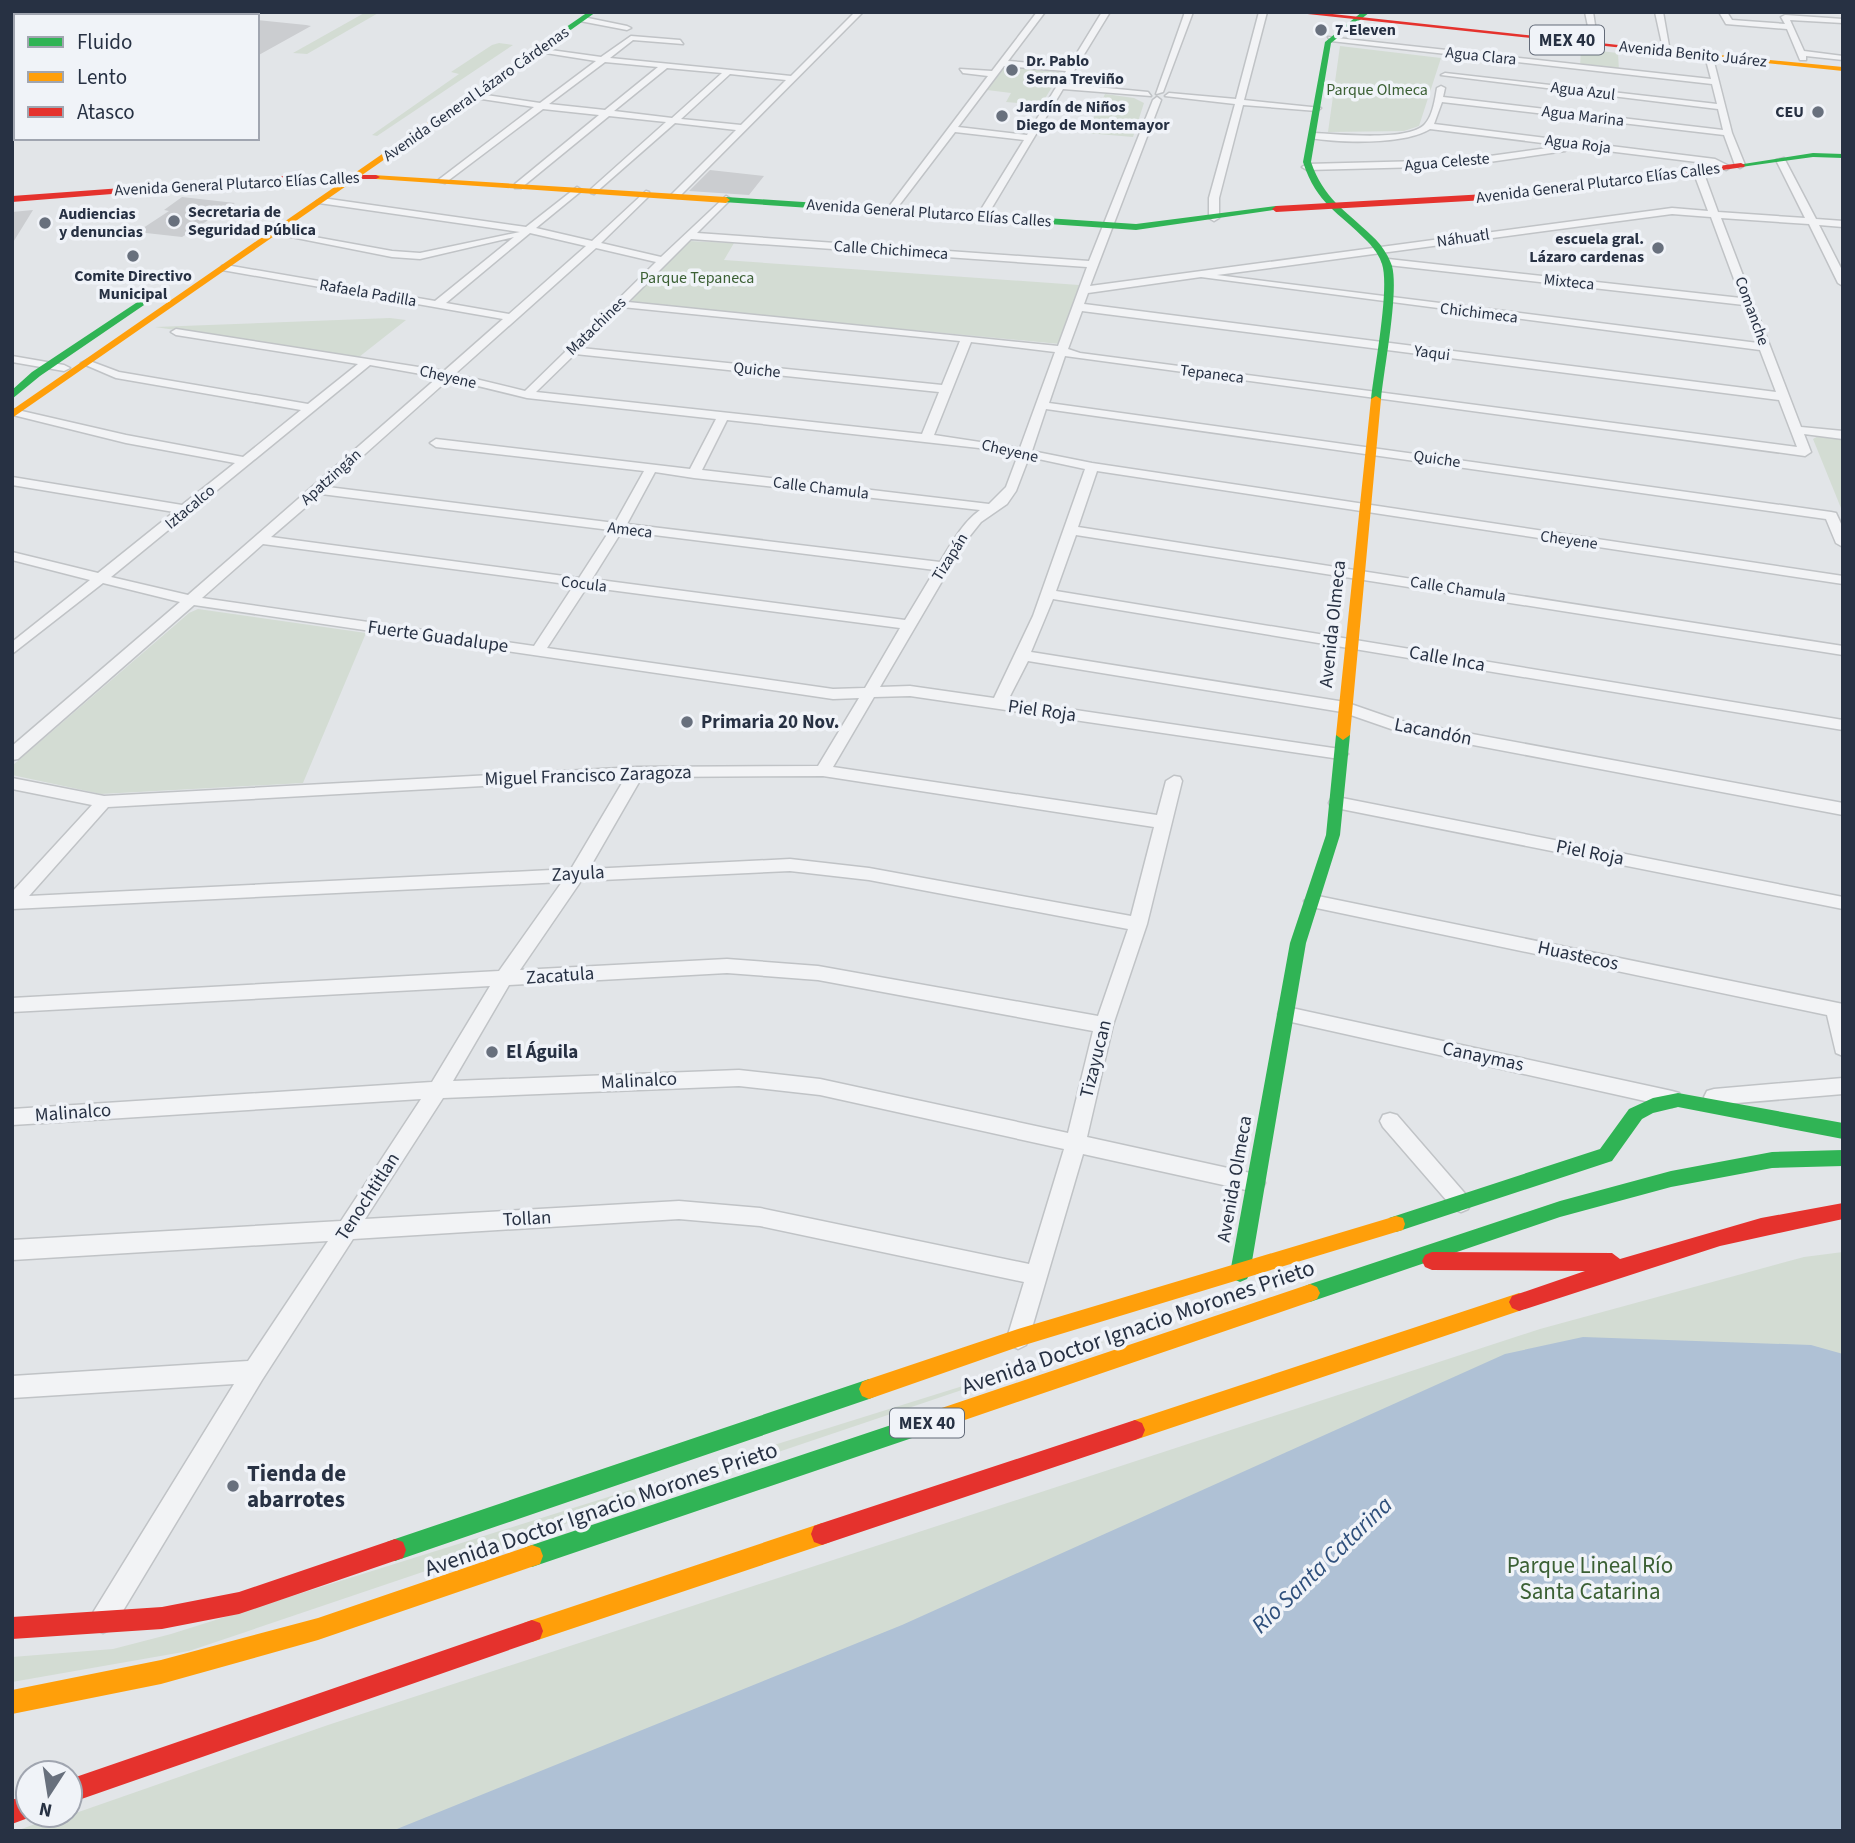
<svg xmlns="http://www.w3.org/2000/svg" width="1855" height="1843" font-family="'Source Sans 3',sans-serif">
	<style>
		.green { fill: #d3dcd3 }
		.water { fill: #afc1d5 }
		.building { fill: #cbcdd0 }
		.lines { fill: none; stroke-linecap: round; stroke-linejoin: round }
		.street-casing { stroke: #c0c3c6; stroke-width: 3 }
		.street { fill: #f2f3f5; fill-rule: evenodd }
		.fast { fill: #30b455; fill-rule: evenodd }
		.slow { fill: #ff9f0a; fill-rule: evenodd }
		.jam { fill: #e5322d; fill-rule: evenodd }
		.poi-dot { fill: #68707d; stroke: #f0f3f8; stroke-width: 2.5 }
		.labels { text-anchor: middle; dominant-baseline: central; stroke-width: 7; stroke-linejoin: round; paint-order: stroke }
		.far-poi-label { font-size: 16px; font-weight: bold; fill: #273143; stroke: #f0f3f8; text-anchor: start }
		.far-street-label { font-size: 16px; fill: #273143; stroke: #f0f3f8 }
		.far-park-label { font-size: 16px; fill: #3b6034; stroke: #f0f3f8 }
		.shield { fill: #f0f3f8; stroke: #636b79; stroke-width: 2 }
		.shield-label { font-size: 18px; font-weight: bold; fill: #273143 }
		.street-label { font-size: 19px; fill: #273143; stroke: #f0f3f8 }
		.poi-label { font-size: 19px; font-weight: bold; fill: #273143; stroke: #f0f3f8; text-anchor: start }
		.near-street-label { font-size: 23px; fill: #273143; stroke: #f0f3f8 }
		.near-poi-label { font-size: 23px; font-weight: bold; fill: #273143; stroke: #f0f3f8; text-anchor: start }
		.near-park-label { font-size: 23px; fill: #3b6034; stroke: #f0f3f8 }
		.near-water-label { font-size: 24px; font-style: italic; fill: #2e4f7b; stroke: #f0f3f8 }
	</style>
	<rect width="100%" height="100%" fill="#e2e5e8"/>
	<path class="green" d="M366,12H380L307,54L293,53Z
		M499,43L513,45L377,136L372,135L459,74L451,72L492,45Z
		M1340,46L1441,58L1419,126L1404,131L1328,132Z
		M1581,49L1618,53L1619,71L1580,67Z
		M1009,67L1058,72L1060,74L1041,105L1006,102L1011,93L987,90L1004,68Z
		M1105,94L1134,98L1144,103L1133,137L1086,133Z
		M688,241L734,243L724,260L1079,285L1060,344L629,303Z
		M390,318L406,320L359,357L155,327Z
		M1818,436L1843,439V513L1813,439Z
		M198,609L366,633L303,783L101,794L12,775V766L189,613Z
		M1843,1252V1831H16L60,1815H70L328,1725L1540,1329L1804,1257Z
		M1119,1337L189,1651L12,1682V1657L113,1649L171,1634Z"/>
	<path class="water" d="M1583,1337L1811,1345L1843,1354V1831H392L902,1625L1505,1354Z"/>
	<path class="building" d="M257,20L306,25L311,26L257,56Z
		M710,170L764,176L749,195L689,191Z
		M182,197L235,203L182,237L137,232L169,211L164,210Z
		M33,210L12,244V212Z"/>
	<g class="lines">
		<g class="street-casing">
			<path id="street" d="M67,12H77L71,16H61Z
				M855,12H863L678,198L670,196L736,130L675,123L594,194L591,193V189L666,122L609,116L521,188H515V184L599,115L543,109L445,183L437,181L534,107L475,98L472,93L540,103L596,61L539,52L536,48L601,57L631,36L680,40L683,44L633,40L610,58L791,76ZM605,62L658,67L605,110L549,104ZM667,68L722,73L672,118L614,111ZM730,74L786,80L741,125L681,119Z
				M1037,12H1045L1008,61L1069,66L1102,12H1110L1066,84L1148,92L1151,96L1063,89L987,216L982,219L977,216L1024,140L955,132L894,212H888V208L988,76L963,73L960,69L992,71ZM1004,66L1066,71L1027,135L958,127Z
				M1185,12H1193L1163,92L1156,94Z
				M1259,12H1267L1244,100L1321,108L1317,111L1243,105L1219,198V218L1214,221L1209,218V198L1235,104L1165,96L1169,93L1236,99Z
				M1585,12H1593L1597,38L1590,36Z
				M1655,12H1663L1669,46L1662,44Z
				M1719,12H1727L1732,20L1785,24L1781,17L1785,15L1843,19V23L1790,20L1804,51L1843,56V60L1806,56V60H1800L1787,29L1726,24Z
				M583,17L627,26L631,28L627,30L580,21Z
				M13,36H16V41L12,42Z
				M1328,37L1711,79L1705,56L1712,54L1732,133L1745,165L1740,168L1735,165L1724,135L1442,102L1434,124L1715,159L1731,167L1726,170L1713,164L1430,129C1404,145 1341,143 1310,138L1313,133C1337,134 1409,142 1425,124C1433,115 1435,99 1437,88L1441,86L1445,88L1443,97L1723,130L1718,109L1441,75L1445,73L1717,104L1712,84L1331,41Z
				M1157,97L1161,100L1090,286L1672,208L1708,211L1693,171L1698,168L1703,171L1718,212L1805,218L1776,160L1784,158L1816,219L1843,221V227L1819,225L1843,272V286L1838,283L1809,224L1721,218L1801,427L1843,431V439L1804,434L1811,452L1805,456L1065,356L1049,403L1831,512L1836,513L1843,528V547L1836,543L1826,519L1046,409L1032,451L1092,463L1843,576V584L1097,471L1078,527L1843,646V655L1076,535L1056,591L1843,720V730L1053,599L1031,652L1345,702L1397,720L1843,803V815L1394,730L1342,712L1028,661L1008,700L1340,749L1348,754L1340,759L910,696L874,697L833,767L1157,815L1166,781L1174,776L1180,777L1182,781L1147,924L1113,1025L1087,1137L1255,1174L1262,1177L1265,1183L1262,1189L1255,1192L1083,1154L1029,1338L1026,1345L1018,1349L1010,1345L1007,1338L1024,1282L760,1226L679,1219L353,1239L262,1380L112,1629L103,1633L94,1629L90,1620L94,1611L234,1384L12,1398V1376L248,1361L328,1241L12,1260V1240L341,1221L421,1099L12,1125V1109L432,1082L490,986L12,1012V998L499,971L562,882L12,909V892L92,805L12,789V778L104,796L637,767L818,766L859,698L833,699L194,605L18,759L12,760V746L180,602L103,583L12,654V642L90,580L12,560V552L98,573L174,512L12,485V477L182,505L235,463L126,443L13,415V409L126,435L243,457L301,410L116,378L81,363L87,360L119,372L308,404L358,364L176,335L171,332L176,329L444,371L503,319L222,270V266L226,265L435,301L514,237L420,259L392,257L271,233L276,230L392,251L420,253L520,232L319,203L317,201L322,198L526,227L577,187L582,190L580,192L536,228L592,241L646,191L649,192V196L601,243L661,257L726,196L731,199L697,233L1089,261L1153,100ZM1672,214L1711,217L1741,298L1388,259L1383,262L1388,265L1744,305L1758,343L1217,275ZM530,233L586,246L509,314L446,303ZM691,239L1087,267L1058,346L628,302ZM596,248L656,262L570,347L565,348V352L525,391L455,374ZM1201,277L1760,350L1776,392L1084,304L1088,293ZM622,307L960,341L942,385L581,348ZM1082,311L1779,400L1797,447L1080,353L1068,349ZM971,342L1055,352L1020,448L934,435ZM575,354L939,392L922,434L536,392ZM370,365L438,377L188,595L111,577ZM449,379L527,398L716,419L690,469L436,439L430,443L436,447L644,471L615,523L328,487ZM727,420L988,449L1018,455L1006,487L989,504L702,470ZM1029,457L1085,469L1033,616L994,698L910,686L880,687L965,542L981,522L1007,504L1016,491ZM655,472L694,478L980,510C962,523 951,544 940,562L627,524ZM321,494L610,530L579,578L271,537ZM622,531L935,570L905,620L592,579ZM263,544L574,585L534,646L202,598ZM587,587L900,628L865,688L833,689L547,648ZM823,776L1154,827L1131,916L869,868L790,859L589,869L642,777ZM625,778L571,869L29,896L108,807ZM790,871L869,880L1128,929L1098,1016L818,966L727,959L520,970L581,881ZM727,973L818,980L1093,1031L1068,1133L820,1079L739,1070L453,1081L509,985ZM739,1086L820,1095L1064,1149L1029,1264L760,1208L679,1201L365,1219L443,1098Z
				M1562,146L1565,151L1461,166L1307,170L1302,167L1307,164L1461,160Z
				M12,356L64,365L70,368L64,371L12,362Z
				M1337,797L1843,897V909L1331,807L1329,803L1331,799Z
				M1313,895L1843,1004V1056L1836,1053L1827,1015L1307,906L1304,901Z
				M1287,1007L1672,1091L1679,1093L1682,1099L1679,1105L1672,1107L1287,1021L1280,1019L1278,1014L1280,1009Z
				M1843,1078V1094L1714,1105L1707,1103L1704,1097L1707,1091L1714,1089Z
				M1390,1113L1397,1115L1468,1197L1471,1203L1468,1209L1461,1212L1454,1209L1383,1127L1380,1121L1383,1115Z"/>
		</g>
		<use href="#street" class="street"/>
		<path class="fast" d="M588,12H596L472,100H466V96Z
			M1362,12H1370L1331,43L1311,162C1324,199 1344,209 1371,235C1380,243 1388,254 1392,266C1399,292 1384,368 1381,399L1376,402L1371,399C1374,370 1390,288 1382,264C1379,255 1373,247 1367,241C1338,211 1317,205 1303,162L1325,42Z
			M1813,153L1843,154V158L1813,157L1741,167L1737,165Z
			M726,197L1136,224L1276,206L1280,209L1136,230L723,202L722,200Z
			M139,301L147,303L40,376L12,399V390L32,372Z
			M1343,730L1350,735L1340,835L1306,943L1250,1273L1247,1279L1240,1282L1233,1279L1230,1273L1290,943L1326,835L1336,735Z
			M1678,1093L1843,1123V1139L1678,1107L1653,1113L1642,1119L1612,1161L1396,1232L1389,1230L1387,1224L1389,1218L1600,1149L1629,1109L1653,1098Z
			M1843,1150V1166L1772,1168L1671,1187L1560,1217L1310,1302L1303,1299L1300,1293L1303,1287L1310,1284L1560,1201L1671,1171L1772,1152Z
			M869,1379L876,1382L879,1389L876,1396L869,1399L395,1561L387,1558L384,1550L387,1542L395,1539Z
			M915,1417L922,1420L925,1427L922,1434L915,1437L532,1567L524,1564L521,1556L524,1548L532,1545Z"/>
		<path class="slow" d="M1668,50L1843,67V71L1670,53Z
			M466,96L473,98L12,418V410Z
			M373,175L726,197L730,200L726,203L376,179H373Z
			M1376,396L1381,399L1350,735L1343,740L1336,735L1371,399Z
			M1396,1216L1403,1218L1405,1224L1403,1230L1396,1232L1018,1347L869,1399L862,1396L859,1389L862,1382L869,1379L1018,1329Z
			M1310,1284L1317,1287L1320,1293L1317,1299L1310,1302L915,1437L908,1434L905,1427L908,1420L915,1417Z
			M1519,1293L1526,1296L1529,1302L1526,1308L1519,1311L1135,1440L1128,1437L1125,1430L1128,1423L1135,1420Z
			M822,1523L830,1526L833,1534L830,1542L822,1545L532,1642L524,1639L521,1631L524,1623L532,1620Z
			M532,1545L540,1548L543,1556L540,1564L318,1640L161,1684L12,1714V1690L161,1660L318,1618Z"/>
		<path class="jam" d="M1289,12H1314L1674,51L1670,53Z
			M1741,163L1745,165L1744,167L1521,198L1276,212L1272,209L1276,206L1521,192Z
			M299,175H376L380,177L376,179H299L12,202V196Z
			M1843,1203V1219L1720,1246L1519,1311L1512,1308L1509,1302L1512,1296L1585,1271L1432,1270L1425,1267L1422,1261L1425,1255L1432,1252L1612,1253L1620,1259L1761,1218Z
			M1135,1420L1142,1423L1145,1430L1142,1437L1135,1440L822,1545L814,1542L811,1534L814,1526L822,1523Z
			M395,1539L403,1542L406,1550L403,1558L239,1614L162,1629L12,1639V1617L162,1607L239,1592Z
			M532,1620L540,1623L543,1631L540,1639L532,1642L70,1803V1779Z
			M28,1794V1815H36L12,1824V1800Z"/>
	</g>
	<g class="poi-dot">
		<circle cx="1321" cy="30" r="7"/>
		<circle cx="1012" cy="70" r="7"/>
		<circle cx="1818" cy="112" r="7"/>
		<circle cx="1002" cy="116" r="7"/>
		<circle cx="174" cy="221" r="7"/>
		<circle cx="45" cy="223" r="7"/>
		<circle cx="1658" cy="248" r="7"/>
		<circle cx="133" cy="256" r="7"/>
		<circle cx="687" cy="722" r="7"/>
		<circle cx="492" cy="1052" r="7"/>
		<circle cx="233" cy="1486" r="7"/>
	</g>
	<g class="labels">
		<g class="far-poi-label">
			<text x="1335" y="30">7-Eleven</text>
			<text x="1026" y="61">Dr. Pablo<tspan x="1026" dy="18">Serna Treviño</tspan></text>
			<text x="1016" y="107">Jardín de Niños<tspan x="1016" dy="18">Diego de Montemayor</tspan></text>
			<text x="1804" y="112" text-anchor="end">CEU</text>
			<text x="188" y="212">Secretaria de<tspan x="188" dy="18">Seguridad Pública</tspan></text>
			<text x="59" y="214">Audiencias<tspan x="59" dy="18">y denuncias</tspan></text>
			<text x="1644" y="239" text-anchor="end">escuela gral.<tspan x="1644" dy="18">Lázaro cardenas</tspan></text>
			<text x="133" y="276" text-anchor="middle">Comite Directivo<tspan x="133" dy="18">Municipal</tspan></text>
		</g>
		<g class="far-street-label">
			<text transform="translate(1693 54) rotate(6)">Avenida Benito Juárez</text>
			<text transform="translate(1481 56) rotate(6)">Agua Clara</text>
			<text transform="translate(1583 91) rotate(7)">Agua Azul</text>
			<text transform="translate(476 94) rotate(-35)">Avenida General Lázaro Cárdenas</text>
			<text transform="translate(1583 116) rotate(7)">Agua Marina</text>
			<text transform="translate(1578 144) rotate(7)">Agua Roja</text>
			<text transform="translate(1447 162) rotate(-5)">Agua Celeste</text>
			<text transform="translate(1598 183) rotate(-7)">Avenida General Plutarco Elías Calles</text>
			<text transform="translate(237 184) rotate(-3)">Avenida General Plutarco Elías Calles</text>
			<text transform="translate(929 213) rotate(4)">Avenida General Plutarco Elías Calles</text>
			<text transform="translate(1463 238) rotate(-8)">Náhuatl</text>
			<text transform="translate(891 250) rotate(4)">Calle Chichimeca</text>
			<text transform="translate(1569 282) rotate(6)">Mixteca</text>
			<text transform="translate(368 293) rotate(10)">Rafaela Padilla</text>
			<text transform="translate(1752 311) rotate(70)">Comanche</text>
			<text transform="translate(1479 313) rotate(7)">Chichimeca</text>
			<text transform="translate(596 326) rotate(-44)">Matachines</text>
			<text transform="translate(1432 353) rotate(7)">Yaqui</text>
			<text transform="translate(757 370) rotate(6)">Quiche</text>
			<text transform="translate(1212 374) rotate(7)">Tepaneca</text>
			<text transform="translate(448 377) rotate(13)">Cheyene</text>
			<text transform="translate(1010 451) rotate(13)">Cheyene</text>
			<text transform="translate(1437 459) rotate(8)">Quiche</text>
			<text transform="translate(331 477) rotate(-42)">Apatzingán</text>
			<text transform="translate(821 488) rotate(7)">Calle Chamula</text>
			<text transform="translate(190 507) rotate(-40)">Iztacalco</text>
			<text transform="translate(630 530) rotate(7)">Ameca</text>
			<text transform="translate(1569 540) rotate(8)">Cheyene</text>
			<text transform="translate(950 557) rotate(-58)">Tizapán</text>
			<text transform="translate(584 584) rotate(7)">Cocula</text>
			<text transform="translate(1458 589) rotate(9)">Calle Chamula</text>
		</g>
		<g class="far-park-label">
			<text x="1377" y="90">Parque Olmeca</text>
			<text x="697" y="278">Parque Tepaneca</text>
		</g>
		<g class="shield">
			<rect x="1530" y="25.5" width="74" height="29" rx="5"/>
			<rect x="890" y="1408.5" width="74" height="29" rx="5"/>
		</g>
		<g class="shield-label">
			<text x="1567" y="40">MEX 40</text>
			<text x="927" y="1423">MEX 40</text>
		</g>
		<g class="street-label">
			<text transform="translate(1333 624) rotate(-84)">Avenida Olmeca</text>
			<text transform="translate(438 637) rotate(8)">Fuerte Guadalupe</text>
			<text transform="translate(1447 659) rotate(10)">Calle Inca</text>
			<text transform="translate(1042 711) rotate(8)">Piel Roja</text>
			<text transform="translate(1433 732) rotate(11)">Lacandón</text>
			<text transform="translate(588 776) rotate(-2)">Miguel Francisco Zaragoza</text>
			<text transform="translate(1590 853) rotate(11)">Piel Roja</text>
			<text transform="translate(578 874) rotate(-3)">Zayula</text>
			<text transform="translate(1578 956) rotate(12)">Huastecos</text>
			<text transform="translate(560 976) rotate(-4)">Zacatula</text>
			<text transform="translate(1483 1057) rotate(12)">Canaymas</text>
			<text transform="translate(1096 1059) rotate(-76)">Tizayucan</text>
			<text transform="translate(639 1081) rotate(-3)">Malinalco</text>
			<text transform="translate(73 1113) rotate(-4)">Malinalco</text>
			<text transform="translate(1235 1179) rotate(-80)">Avenida Olmeca</text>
			<text transform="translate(368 1197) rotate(-57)">Tenochtitlan</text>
			<text transform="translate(527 1219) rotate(-3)">Tollan</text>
		</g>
		<g class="poi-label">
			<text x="701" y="722">Primaria 20 Nov.</text>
			<text x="506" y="1052">El Águila</text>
		</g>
		<g class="near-street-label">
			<text transform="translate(1138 1327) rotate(-19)">Avenida Doctor Ignacio Morones Prieto</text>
			<text transform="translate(601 1509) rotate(-19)">Avenida Doctor Ignacio Morones Prieto</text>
		</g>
		<g class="near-poi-label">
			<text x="247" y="1473">Tienda de<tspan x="247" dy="26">abarrotes</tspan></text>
		</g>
		<g class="near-park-label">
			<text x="1590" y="1565">Parque Lineal Río<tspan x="1590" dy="26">Santa Catarina</tspan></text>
		</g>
		<g class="near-water-label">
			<text transform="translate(1322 1565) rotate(-44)">Río Santa Catarina</text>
		</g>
	</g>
	<rect width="1855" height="1843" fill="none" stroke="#273143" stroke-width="28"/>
	<rect x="14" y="14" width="245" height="126" fill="#f0f3f8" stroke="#a0a5b0" stroke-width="2"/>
	<rect x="28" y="37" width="35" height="10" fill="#30b455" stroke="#a0a5b0" stroke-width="2"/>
	<text x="77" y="49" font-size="21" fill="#273143">Fluido</text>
	<rect x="28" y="72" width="35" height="10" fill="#ff9f0a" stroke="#a0a5b0" stroke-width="2"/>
	<text x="77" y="84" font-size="21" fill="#273143">Lento</text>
	<rect x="28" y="107" width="35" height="10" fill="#e5322d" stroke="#a0a5b0" stroke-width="2"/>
	<text x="77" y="119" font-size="21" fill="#273143">Atasco</text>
	<g transform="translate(49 1794) rotate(192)"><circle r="33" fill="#f0f3f8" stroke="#a0a5b0" stroke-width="2"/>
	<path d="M0-5L12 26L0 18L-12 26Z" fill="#68707d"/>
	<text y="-10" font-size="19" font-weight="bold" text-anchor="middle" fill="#273143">N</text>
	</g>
</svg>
